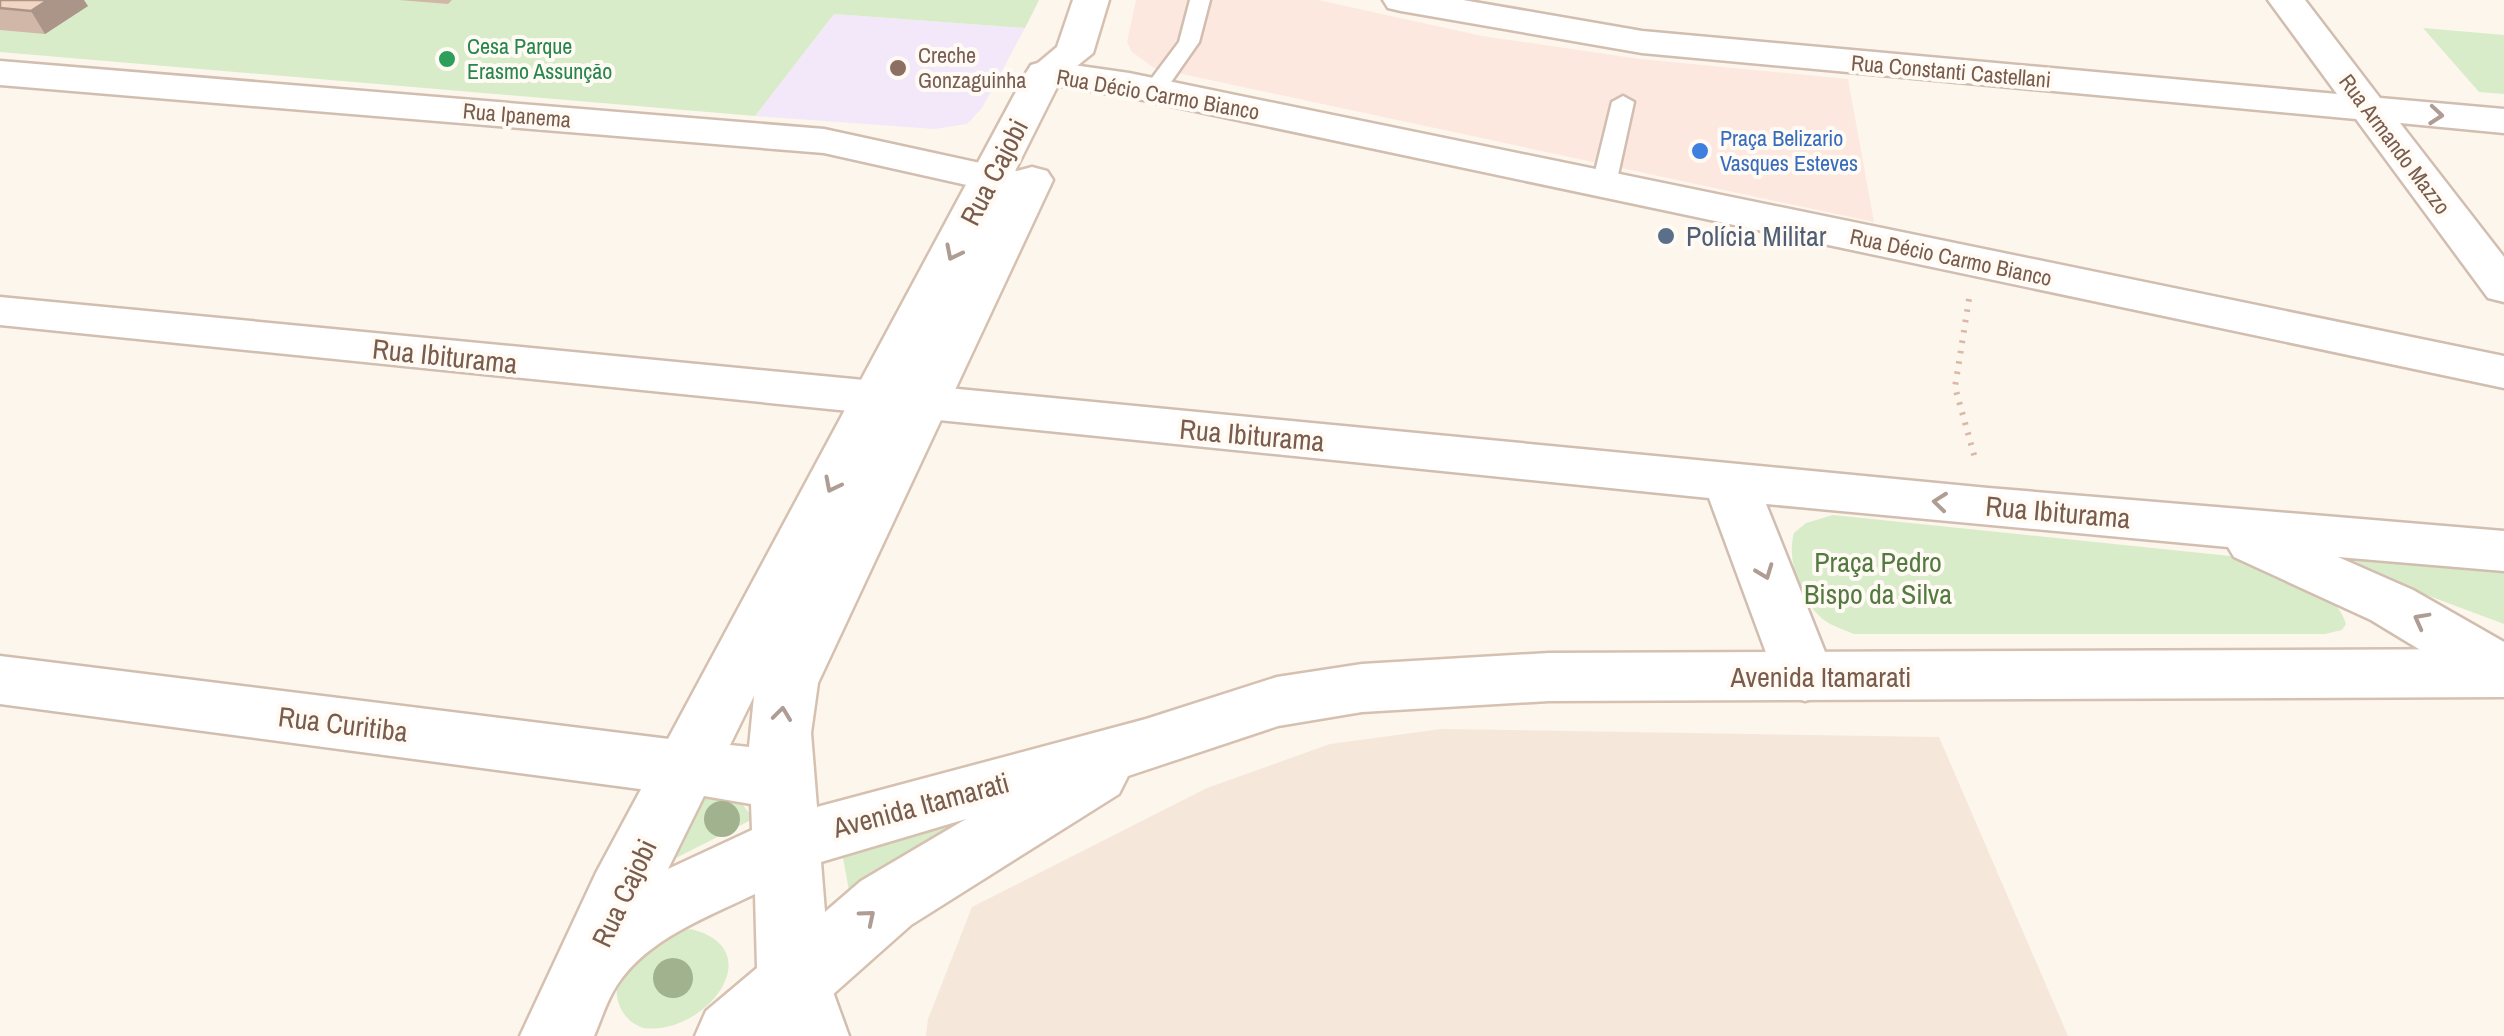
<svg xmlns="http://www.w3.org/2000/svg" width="2504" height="1036" font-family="'Archivo Narrow',sans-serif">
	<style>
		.residential { fill: #f5e8da }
		.commercial { fill: #fde8e0 }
		.education { fill: #f3e8fa }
		.green { fill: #d8ecc9 }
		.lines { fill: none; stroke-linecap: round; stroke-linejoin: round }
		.service-casing { stroke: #d1beb0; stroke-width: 5 }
		.minor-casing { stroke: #d1beb0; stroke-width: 5 }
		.secondary-casing { stroke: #d6c0b0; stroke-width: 5 }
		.path { stroke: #d9b8a5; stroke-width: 6; stroke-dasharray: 2.5 8; stroke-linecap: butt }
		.service { fill: #fff; fill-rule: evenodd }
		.minor { fill: #fff; fill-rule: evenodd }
		.secondary { fill: #fff; fill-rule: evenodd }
		.tree { fill: #a0b28e }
		.wall { fill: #d1b7a8 }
		.shaded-wall { fill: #aa9588 }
		.building { fill: #f3d5c3; stroke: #aa9588; stroke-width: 2.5 }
		.oneway { stroke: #af9d94 }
		.leisure-dot { fill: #2e9e5b; stroke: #fffaf3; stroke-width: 4 }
		.education-dot { fill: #8d6e63; stroke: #fffaf3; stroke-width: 4 }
		.shop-dot { fill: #3f7fe0; stroke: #fffaf3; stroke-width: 4 }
		.service-dot { fill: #5c6f8a; stroke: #fffaf3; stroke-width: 4 }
		.labels { text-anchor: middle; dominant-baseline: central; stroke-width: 8; stroke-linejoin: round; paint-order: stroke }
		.far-leisure-label { font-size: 22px; fill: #27864d; stroke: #fffaf3; text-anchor: start }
		.far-education-label { font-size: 22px; fill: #785e54; stroke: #fffaf3; text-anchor: start }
		.far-street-label { font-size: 22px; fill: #7a5c4d; stroke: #fffaf3 }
		.far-shop-label { font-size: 22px; fill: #366cbe; stroke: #fffaf3; text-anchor: start }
		.street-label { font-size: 28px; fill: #7a5c4d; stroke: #fffaf3 }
		.service-label { font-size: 28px; fill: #4e5e75; stroke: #fffaf3; text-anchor: start }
		.park-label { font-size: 28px; fill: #537a41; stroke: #fffaf3 }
	</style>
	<rect width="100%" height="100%" fill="#fdf6ec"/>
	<path class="residential" d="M1441,729L1939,737L2068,1036H926L928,1019L972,907L1207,788L1330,744Z"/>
	<path class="commercial" d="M1136,0H1318L1482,36L1640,59L1848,79L1874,222L1154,68L1132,52L1127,42Z"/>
	<path class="education" d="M834,14L1025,28L982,108L967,124L934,129L755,116Z"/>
	<path class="green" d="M0,0H1039L1025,28L834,14L755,116L0,52Z
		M2423,28L2504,35V94L2479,92Z
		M1833,515L2230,556C2268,570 2334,582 2346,624L2342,630L2325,634H1854C1845,630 1832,626 1824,620C1801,602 1786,560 1794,533L1806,523Z
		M2341,555L2504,571V624L2349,566Z
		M713,779L734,792L753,819L676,858Z
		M997,806L850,896L843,858Z
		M691,929C773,950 704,1036 644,1028C618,1021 608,987 625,966C641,948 669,932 691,929Z"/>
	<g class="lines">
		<g class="service-casing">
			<path id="service" d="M1190,0H1210L1199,42L1162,95H1146L1143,90L1179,42Z
				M1623,96L1634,102L1616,184L1604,191L1592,184L1612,102Z"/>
		</g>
		<g class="minor-casing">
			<path id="minor" d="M1383,0H1463L1642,31L2337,94L2268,0H2305L2380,98L2504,109V133L2400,123L2504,257V302L2488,298L2356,119L1642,53L1401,11L1388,8Z
				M0,61L824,129L1044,177L1050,186L1044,195L1029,199L824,153L0,85Z
				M1045,61L1129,73L2504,356V388L1129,97L1031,81L1026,73L1031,65Z
				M0,297L1988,488L2504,531V571L2338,557L2413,590L2504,642V695L2483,688L2371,620L2234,557L2228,547L1766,504L1835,677L1827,694L1805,701L1783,694L1775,677L1709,498L0,325Z
				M0,656L685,741L708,749L717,768L708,787L685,795L0,704Z
				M794,947L820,956L849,1036H775L758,980L768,956Z"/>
		</g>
		<g class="secondary-casing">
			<path id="secondary" d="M1073,0H1109L1093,53L1061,79L1011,179L1017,171L1032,167L1047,171L1053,180L818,683L811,733L817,807L1146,719L1277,677L1362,664L1549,653L2504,649V697L1549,701L1362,712L1278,726L1128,776L1119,794L911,925L786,1036H695L706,1011L757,968L755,894C707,917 647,939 617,985C607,1000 601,1020 594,1036H520L596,873L1026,73L1057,47ZM754,696L749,747L730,745ZM704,796L751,804L752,830L668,869ZM966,819L861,881L825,912L821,862Z"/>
		</g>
		<path class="path" d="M1969,299L1955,387L1976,462"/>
		<use href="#service" class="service"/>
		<use href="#minor" class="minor"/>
		<use href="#secondary" class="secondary"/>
	</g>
	<g class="tree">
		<circle cx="722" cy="819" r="18"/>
		<circle cx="673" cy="978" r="20"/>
	</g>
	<path class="wall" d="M0,0L88,6L45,34L0,30Z
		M399,0H452L448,4Z"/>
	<path class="shaded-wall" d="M48,0H84L88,6L45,34L31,11Z"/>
	<path class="building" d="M0,0H48L31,11L0,8Z"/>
	<defs><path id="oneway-chevron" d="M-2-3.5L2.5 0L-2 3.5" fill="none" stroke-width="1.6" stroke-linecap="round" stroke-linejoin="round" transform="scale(2.5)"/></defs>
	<g class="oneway">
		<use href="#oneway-chevron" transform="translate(2436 115) rotate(5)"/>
		<use href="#oneway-chevron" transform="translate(953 253) rotate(117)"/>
		<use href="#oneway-chevron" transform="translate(832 485) rotate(117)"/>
		<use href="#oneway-chevron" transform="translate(1940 502) rotate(-174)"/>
		<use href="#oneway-chevron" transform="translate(1765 572) rotate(69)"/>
		<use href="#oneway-chevron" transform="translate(2421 620) rotate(-152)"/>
		<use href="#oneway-chevron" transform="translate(782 714) rotate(-83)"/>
		<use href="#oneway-chevron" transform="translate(868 917) rotate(-40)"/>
	</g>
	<circle class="leisure-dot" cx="447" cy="59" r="10"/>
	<circle class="education-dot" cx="898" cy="68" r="10"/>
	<circle class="shop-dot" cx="1700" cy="151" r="10"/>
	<circle class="service-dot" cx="1666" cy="236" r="10"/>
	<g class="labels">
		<g class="far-leisure-label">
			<text x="467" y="46">Cesa Parque<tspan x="467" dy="25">Erasmo Assunçăo</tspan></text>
		</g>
		<g class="far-education-label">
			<text x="918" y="55">Creche<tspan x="918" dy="25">Gonzaguinha</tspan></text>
		</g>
		<g class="far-street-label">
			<text transform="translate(1951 71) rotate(5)">Rua Constanti Castellani</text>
			<text transform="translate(1158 94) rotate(10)">Rua Décio Carmo Bianco</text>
			<text transform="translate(517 115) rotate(5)">Rua Ipanema</text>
			<text transform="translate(2395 144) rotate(53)">Rua Armando Mazzo</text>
			<text transform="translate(1951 257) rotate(12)">Rua Décio Carmo Bianco</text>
		</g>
		<g class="far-shop-label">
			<text x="1720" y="138">Praça Belizario<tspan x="1720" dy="25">Vasques Esteves</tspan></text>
		</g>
		<g class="street-label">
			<text transform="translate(994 172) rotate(-63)">Rua Cajobi</text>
			<text transform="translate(445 356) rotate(6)">Rua Ibiturama</text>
			<text transform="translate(1252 435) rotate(5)">Rua Ibiturama</text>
			<text transform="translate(2058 512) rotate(5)">Rua Ibiturama</text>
			<text x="1821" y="677">Avenida Itamarati</text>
			<text transform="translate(343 724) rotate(7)">Rua Curitiba</text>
			<text transform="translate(921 805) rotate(-15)">Avenida Itamarati</text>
			<text transform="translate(624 893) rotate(-65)">Rua Cajobi</text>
		</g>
		<g class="service-label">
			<text x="1686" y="236">Polícia Militar</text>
		</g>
		<g class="park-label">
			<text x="1878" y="562">Praça Pedro<tspan x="1878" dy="32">Bispo da Silva</tspan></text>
		</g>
	</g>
</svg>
